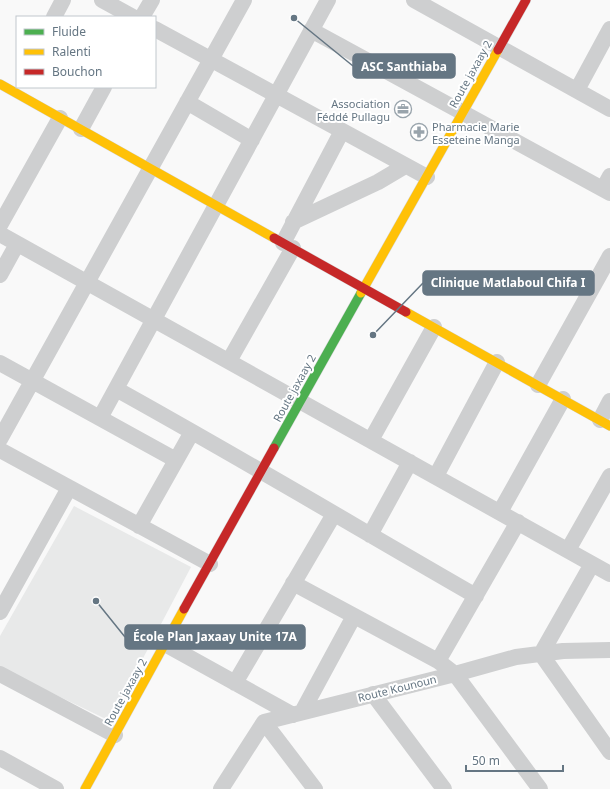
<svg xmlns="http://www.w3.org/2000/svg" width="610" height="789" font-family="'Noto Sans',sans-serif">
	<style>
		.built { fill: #e8e9e9 }
		.lines { fill: none; stroke-linecap: round; stroke-linejoin: round }
		.fast-casing { stroke: #d5d6d7; stroke-width: 10 }
		.slow-casing { stroke: #d5d6d7; stroke-width: 10 }
		.jam-casing { stroke: #d5d6d7; stroke-width: 10 }
		.street { stroke: #cecfd0; stroke-width: 16 }
		.fast { stroke: #4caf50; stroke-width: 9 }
		.slow { stroke: #ffc107; stroke-width: 9 }
		.jam { stroke: #c62828; stroke-width: 9 }
		.labels { text-anchor: middle; dominant-baseline: central; stroke-width: 4; stroke-linejoin: round; paint-order: stroke }
		.street-label { font-size: 11px; fill: #657683; stroke: #fff }
		.poi-label { font-size: 11px; fill: #657683; stroke: #fff; text-anchor: end }
		.leader { fill: none; stroke: #657683; stroke-width: 1.5 }
		.callout-dot { fill: #657683; stroke: #fff; stroke-width: 1.5 }
		.callout { fill: #657683; stroke: #657683; stroke-width: 1.5 }
		.callout-label { font-size: 12px; text-anchor: middle; font-weight: bold; fill: #fff }
	</style>
	<rect width="100%" height="100%" fill="#f9f9f9"/>
	<path class="built" d="M74,506L191,567L110,721L0,668V636Z"/>
	<g class="lines">
		<g class="fast-casing">
			<path id="fast" d="M274,448L361,293"/>
		</g>
		<g class="slow-casing">
			<path id="slow" d="M0,84L274,238
				M361,293L498,50
				M406,312L610,426
				M85,789L184,609"/>
		</g>
		<g class="jam-casing">
			<path id="jam" d="M498,50L526,0
				M274,238L406,312
				M184,609L274,448"/>
		</g>
		<path class="street" d="M102,0L133,17
			M414,0L610,109
			M54,17L63,0
			M142,17L152,0
			M155,29L427,177
			M311,30L610,193
			M577,90L610,29
			M187,102L252,140
			M81,129L104,87
			M603,189L610,176
			M293,222L378,182L405,166
			M0,225L60,118
			M0,234L610,574
			M283,243L342,131
			M0,275L17,244
			M229,361L293,248
			M0,363L176,460
			M538,385L610,256
			M116,389C237,456 356,527 476,596
			M100,418L328,0
			M600,420L610,401
			M0,439L244,0
			M371,440L434,327
			M0,450L210,564
			M436,476L497,362
			M500,512L563,399
			M139,526L192,432
			M370,535L410,462
			M568,550L610,476
			M592,564L541,654L610,752
			M293,583L438,661L455,674L540,789
			M0,612L69,488
			M165,644L293,715
			M438,661L518,522
			M0,674L115,735
			M235,683L334,514
			M373,694L444,789
			M302,712L354,616
			M264,722L315,789
			M0,758L56,789
			M221,789L264,722L455,674L516,657L563,651L610,650"/>
		<use href="#fast" class="fast"/>
		<use href="#slow" class="slow"/>
		<use href="#jam" class="jam"/>
	</g>
	<defs>
		<g id="office-ring" transform="scale(0.9)"><circle r="9.5" fill="#fff" stroke="#99a4ac" stroke-width="1.5"/><path d="M-6-3h4V-5.5h4V-3h4V5H-6ZM-1-4.5V-3h2v-1.5ZM-6 0V1H6V0Z" fill="#99a4ac"/></g>
		<g id="pharmacy-ring" transform="scale(0.9)"><circle r="9.5" fill="#fff" stroke="#99a4ac" stroke-width="1.5"/><path d="M-2-6h4v4h4v4h-4v4h-4v-4h-4v-4h4Z" fill="#99a4ac"/></g>
	</defs>
	<g fill-rule="evenodd">
		<use href="#office-ring" x="403" y="109"/>
		<use href="#pharmacy-ring" x="419" y="132"/>
	</g>
	<g class="labels">
		<g class="street-label">
			<text transform="translate(470 74) rotate(-61)">Route jaxaay 2</text>
			<text transform="translate(294 388) rotate(-61)">Route jaxaay 2</text>
			<text transform="translate(397 688) rotate(-14)">Route Kounoun</text>
			<text transform="translate(125 692) rotate(-61)">Route jaxaay 2</text>
		</g>
		<g class="poi-label">
			<text x="390" y="103">Association<tspan x="390" dy="13">Féddé Pullagu</tspan></text>
			<text x="432" y="126" text-anchor="start">Pharmacie Marie<tspan x="432" dy="13">Esseteine Manga</tspan></text>
		</g>
	</g>
	<path class="leader" d="M294 18L353 66M373 335L423 283M96 601L125 637"/>
	<g class="callout-dot">
		<circle cx="294" cy="18" r="4"/>
		<circle cx="373" cy="335" r="4"/>
		<circle cx="96" cy="601" r="4"/>
	</g>
	<g class="callout">
		<rect x="353" y="54" width="102" height="24" rx="4"/>
		<rect x="423" y="271" width="171" height="24" rx="4"/>
		<rect x="125" y="625" width="180" height="24" rx="4"/>
	</g>
	<g class="callout-label">
		<text x="404" y="71">ASC Santhiaba</text>
		<text x="508" y="287">Clinique Matlaboul Chifa I</text>
		<text x="215" y="641">École Plan Jaxaay Unite 17A</text>
	</g>
	<rect x="16" y="16" width="140" height="72" fill="#ffffff" stroke="#c1c8cd"/>
	<rect x="24" y="29" width="20" height="6" fill="#4caf50" stroke="#c1c8cd"/>
	<text x="52" y="36" font-size="12" fill="#657683">Fluide</text>
	<rect x="24" y="49" width="20" height="6" fill="#ffc107" stroke="#c1c8cd"/>
	<text x="52" y="56" font-size="12" fill="#657683">Ralenti</text>
	<rect x="24" y="69" width="20" height="6" fill="#c62828" stroke="#c1c8cd"/>
	<text x="52" y="76" font-size="12" fill="#657683">Bouchon</text>
	<path d="M466 765v6h97v-6" fill="none" stroke="#657683" stroke-width="2"/>
	<text x="472" y="765" font-size="12" fill="#657683" stroke="#ffffff" stroke-width="3" paint-order="stroke">50 m</text>
</svg>
